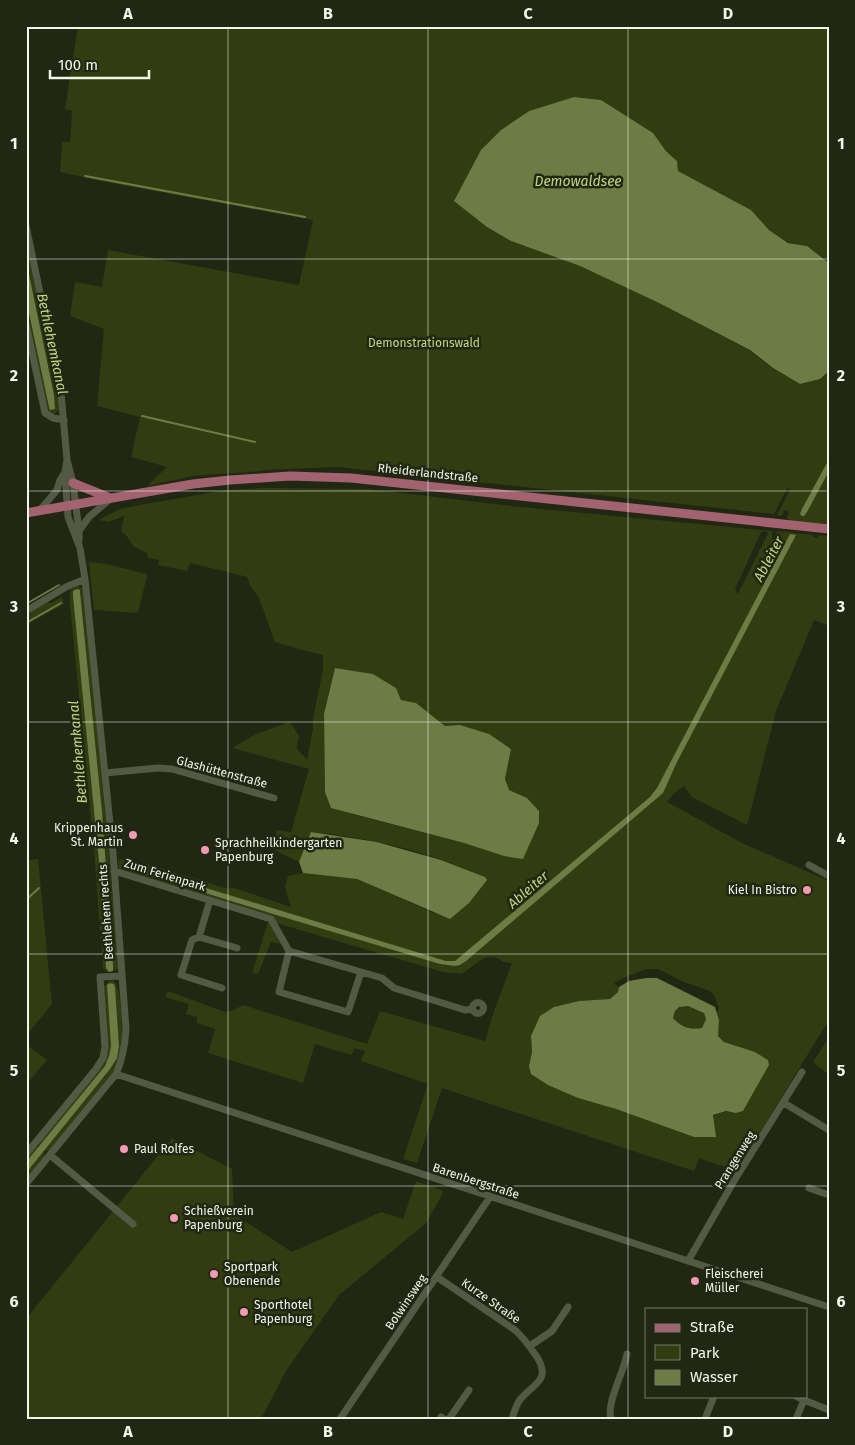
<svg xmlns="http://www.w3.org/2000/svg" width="855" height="1445" font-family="'Fira Sans',sans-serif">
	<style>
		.green { fill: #313c10; fill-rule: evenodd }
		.water { fill: #6c7c44; fill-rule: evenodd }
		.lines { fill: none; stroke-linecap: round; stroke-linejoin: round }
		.stream { stroke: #6c7c44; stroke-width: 2 }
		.minor { stroke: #535944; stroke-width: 7 }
		.major { stroke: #a36270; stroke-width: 9 }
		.grid { fill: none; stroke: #f2f6e9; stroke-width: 1; stroke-opacity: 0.55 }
		.poi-dot { fill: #f19ab3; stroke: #222713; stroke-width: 2 }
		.labels { text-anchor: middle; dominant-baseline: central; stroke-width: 5; stroke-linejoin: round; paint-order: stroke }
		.park-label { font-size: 12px; fill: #c0d884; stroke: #222713 }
		.street-label { font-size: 12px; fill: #f2f6e9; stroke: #222713 }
		.poi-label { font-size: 12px; fill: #f2f6e9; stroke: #222713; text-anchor: start }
		.water-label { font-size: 14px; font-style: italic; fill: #bfd683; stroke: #222713 }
		.neatline { fill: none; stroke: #f2f6e9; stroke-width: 2 }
		.grid-label { font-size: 16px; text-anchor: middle; font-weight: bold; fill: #f2f6e9 }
	</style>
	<rect width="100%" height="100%" fill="#222713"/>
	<path class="green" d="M78,26H829V262L807,246L788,242L769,230L751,210L678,171L677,161L666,150L652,133L601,100L574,97L529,111L501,130L481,150L487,227L511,241L580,266L659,303L749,350L772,368L800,384L820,379L829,371V525L790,521L787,518L789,511L785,510L781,516L777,515L790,490L787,488L774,514L339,467L263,470L262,471L193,476L147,486L167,467L131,457L140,417L97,406L104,329L70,316L75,282L102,287L108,250L299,285L313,220L111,183L60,172L62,142H70L72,111L65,109Z
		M26,241L58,397L60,408L55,414H50L45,407L26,316Z
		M263,488L367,489L521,507L771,531L772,532V539H775L777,531L814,535L813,537L817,538L819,535L829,536V626L814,620L776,711L747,825L692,797L684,786L673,794L667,802L742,843L829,881V1020L736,1171L699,1158L694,1171L442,1088L417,1163L403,1159L428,1084L361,1061L365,1051L355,1048L351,1055L315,1044L303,1083L208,1053L215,1029L197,1023V1017L186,1014L189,1004L165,997L168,991L225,1012L231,1011L243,1005L367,1044L380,1011L485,1041L494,1011L512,963L504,962L497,958L488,957L482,959L462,974L443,972L276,923L119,871L118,861L119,859L137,863H143C163,869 184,875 204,881C215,884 224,890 234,888L291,907L285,887L288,876L303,873L357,879L434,913L484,877C470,871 456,865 442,860C399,845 355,836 311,832L299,862L272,849L277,830L291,832L309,769L232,748L256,734L290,722L299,736L297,749L307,760L313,729V718L323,670V655L302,650L275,642L259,598L250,585L247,577L190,563L187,571L158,565L159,560L148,558L147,553L133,546L126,535L121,531L124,516L108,522L99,520L120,509L134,506L226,490ZM765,531L768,533L738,594L735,589L761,532ZM335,668L373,674L396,688L401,700L416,703L445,726L460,725L511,748L505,779L509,790L527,798L539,811V823L504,856L464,843L352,814L325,792L324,714ZM646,969H658L684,982L710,991L714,995L719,1008L717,1013L719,1020L718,1036L724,1042L755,1052L768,1060L769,1065L743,1111C734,1114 732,1110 724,1112C710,1115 703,1127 694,1137L616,1109L578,1098L529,1066L532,1052L531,1036L554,1007L579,1001L610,999L618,992L619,987L614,984L619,980Z
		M89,562L107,564L146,574L147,576L138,613L94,610Z
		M78,586L82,588L84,591L108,842L118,968L117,970L107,972L103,968L94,851L70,604V593L71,589Z
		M62,597L64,604L26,625V614L46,602L51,603Z
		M38,859L52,1004L26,1036V860Z
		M268,922H270L281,944L271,942L258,974L252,973Z
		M112,980L115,982C122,993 123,1038 121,1052C119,1059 116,1067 112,1073L50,1150L44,1151L45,1155L26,1179V1158L36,1146L38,1147L40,1146L38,1144L101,1066L104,986L109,981Z
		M688,1006L704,1013L706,1019L702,1028C690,1030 681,1027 673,1018L675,1011L679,1007Z
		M829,1037V1075L813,1062Z
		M26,1044L47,1060L26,1085Z
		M172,1138L232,1169L234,1214L292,1252L381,1212L403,1219L416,1181L444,1191L426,1223L339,1295L286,1371L261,1419H26V1319Z"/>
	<path class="water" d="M574,97L601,100L653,133L666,151L677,161L678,171L751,210L769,230L788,243L807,246L829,263V371L820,379L800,384L773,368L750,350L659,303L580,266L511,241L487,227L454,201L481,150L501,130L529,111Z
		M26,260L54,395L55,409L50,410L49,407L26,299Z
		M829,459V471L807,512L804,516H802L800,514L802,509Z
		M790,534L796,535L677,762L663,793L466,961L460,965L455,966L440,964L273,914L122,867V864L124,863L446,961H455L650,797L657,788Z
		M77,589L80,590V592L102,812L113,966V971L109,972L106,968L100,872L73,596V591Z
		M335,668L373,674L396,688L401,700L416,703L445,726L460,725L489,734L511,749L505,779L509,790L527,798L539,811V823L523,859L504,856L464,843L331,808L325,792L324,714Z
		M311,832L377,842L441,860L485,877L487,880L469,903L450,919L357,879L303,873L299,862Z
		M646,978H657L715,1007L719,1020L718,1036L724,1042L755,1052L768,1060L769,1065L743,1111L736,1113L726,1111L713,1115L716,1137H694L616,1109L578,1098L548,1085L531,1074L529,1066L532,1052L531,1036L540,1016L554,1007L579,1001L610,999L618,992L619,987L629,981ZM688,1006L704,1013L706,1019L702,1028C690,1030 681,1027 673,1018L675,1011L679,1007Z
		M110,983L114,984L115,988L119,1046L117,1058L110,1069L26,1173V1162L105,1066L109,1056L111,1046L107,985Z"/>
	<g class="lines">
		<path class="stream" d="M85,176L305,217
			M142,416L255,442
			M26,604L59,585
			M26,623L61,603
			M26,900L39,888"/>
		<path class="minor" d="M26,226L61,393L67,460L73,483L79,531V541
			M26,324L45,413L53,418L64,420
			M40,510L57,490L60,480L65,472
			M79,531L89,517L110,499
			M26,611L66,587L85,579
			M105,773L158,768L172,769L274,798
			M809,865L829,876
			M114,871L271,919L289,951L382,978L394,988L465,1010L473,1009
			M210,900L199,937L237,948
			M199,937L192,940L181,975L222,988
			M289,951L279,992L348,1012L361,972
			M472.5 1008a5.5 5.5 0 1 1 11 0a5.5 5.5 0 1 1-11 0Z
			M116,1074L829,1307
			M784,1103L829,1130
			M26,1154L96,1069L103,1058L105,1047L100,977L122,976
			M50,1155L133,1224
			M26,1184L116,1074C123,1059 125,1045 126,1029L113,853L85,579L80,548L68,517L65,472L67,460
			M809,1188L829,1195
			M688,1261L734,1181L802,1072
			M437,1277L515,1330C524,1338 530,1347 537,1357C552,1381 532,1384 519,1401C516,1406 514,1412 512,1419
			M530,1346L552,1331L568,1307
			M796,1396L804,1400
			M340,1419L490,1197
			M440,1419L441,1417L444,1419
			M449,1419L469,1390
			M611,1419C606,1403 624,1372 627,1354
			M705,1419L714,1396
			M796,1419L804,1400L829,1410"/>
		<path class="major" d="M73,483L110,498
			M26,513L193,484L230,480L290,476L351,478L829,529"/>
	</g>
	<path class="grid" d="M228,26V1419M428,26V1419M628,26V1419M26,259H829M26,491H829M26,722H829M26,954H829M26,1186H829"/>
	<g class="poi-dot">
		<circle cx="133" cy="835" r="5"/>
		<circle cx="205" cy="850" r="5"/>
		<circle cx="807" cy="890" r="5"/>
		<circle cx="124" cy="1149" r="5"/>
		<circle cx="174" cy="1218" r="5"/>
		<circle cx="214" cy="1274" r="5"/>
		<circle cx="695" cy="1281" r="5"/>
		<circle cx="244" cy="1312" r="5"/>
	</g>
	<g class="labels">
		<g class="park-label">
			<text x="424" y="343">Demonstrationswald</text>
		</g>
		<g class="street-label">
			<text transform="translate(428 473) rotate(6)">Rheiderlandstraße</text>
			<text transform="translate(222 772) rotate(15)">Glashüttenstraße</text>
			<text transform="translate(165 875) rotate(17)">Zum Ferienpark</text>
			<text transform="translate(106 912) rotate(-94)">Bethlehem rechts</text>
			<text transform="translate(735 1160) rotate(-58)">Prangenweg</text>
			<text transform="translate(476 1181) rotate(18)">Barenbergstraße</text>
			<text transform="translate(491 1301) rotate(35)">Kurze Straße</text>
			<text transform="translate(406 1302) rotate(-56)">Bolwinsweg</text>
		</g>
		<g class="poi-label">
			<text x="123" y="828" text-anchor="end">Krippenhaus<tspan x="123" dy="14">St. Martin</tspan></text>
			<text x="215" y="843">Sprachheilkindergarten<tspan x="215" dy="14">Papenburg</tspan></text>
			<text x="797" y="890" text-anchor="end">Kiel In Bistro</text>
			<text x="134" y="1149">Paul Rolfes</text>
			<text x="184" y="1211">Schießverein<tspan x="184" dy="14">Papenburg</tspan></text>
			<text x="224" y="1267">Sportpark<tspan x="224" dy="14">Obenende</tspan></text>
			<text x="705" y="1274">Fleischerei<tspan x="705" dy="14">Müller</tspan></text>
			<text x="254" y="1305">Sporthotel<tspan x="254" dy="14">Papenburg</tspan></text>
		</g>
		<g class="water-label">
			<text x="578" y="181">Demowaldsee</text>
			<text transform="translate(52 344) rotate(78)">Bethlehemkanal</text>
			<text transform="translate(769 559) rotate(-62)">Ableiter</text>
			<text transform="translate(78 752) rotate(-95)">Bethlehemkanal</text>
			<text transform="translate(528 890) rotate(-41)">Ableiter</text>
		</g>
	</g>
	<rect width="855" height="1445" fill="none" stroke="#222713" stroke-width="55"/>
	<rect x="645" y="1308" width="162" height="90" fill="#222713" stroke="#757a69"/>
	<rect x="655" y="1324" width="25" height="8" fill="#a36270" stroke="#757a69"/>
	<text x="690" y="1332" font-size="15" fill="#f2f6e9">Straße</text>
	<rect x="655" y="1345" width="25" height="15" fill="#313c10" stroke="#757a69"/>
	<text x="690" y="1358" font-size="15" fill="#f2f6e9">Park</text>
	<rect x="655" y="1370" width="25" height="15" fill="#6c7c44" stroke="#757a69"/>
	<text x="690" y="1382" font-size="15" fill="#f2f6e9">Wasser</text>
	<path d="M50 70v8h99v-8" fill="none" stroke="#f2f6e9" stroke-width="2.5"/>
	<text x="58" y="70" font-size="15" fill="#f2f6e9" stroke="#222713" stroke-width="4" paint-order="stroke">100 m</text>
	<rect x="28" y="28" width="800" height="1390" class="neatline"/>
	<g class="grid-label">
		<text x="128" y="19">A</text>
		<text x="328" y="19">B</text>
		<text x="528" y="19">C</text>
		<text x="728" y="19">D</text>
		<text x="14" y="149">1</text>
		<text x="841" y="149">1</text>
		<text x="14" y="381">2</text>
		<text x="841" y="381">2</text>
		<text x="14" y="612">3</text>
		<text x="841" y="612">3</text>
		<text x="14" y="844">4</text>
		<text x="841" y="844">4</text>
		<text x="14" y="1076">5</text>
		<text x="841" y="1076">5</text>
		<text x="14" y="1307">6</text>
		<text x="841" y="1307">6</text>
		<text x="128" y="1437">A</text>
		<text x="328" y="1437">B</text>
		<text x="528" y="1437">C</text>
		<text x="728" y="1437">D</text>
	</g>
</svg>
